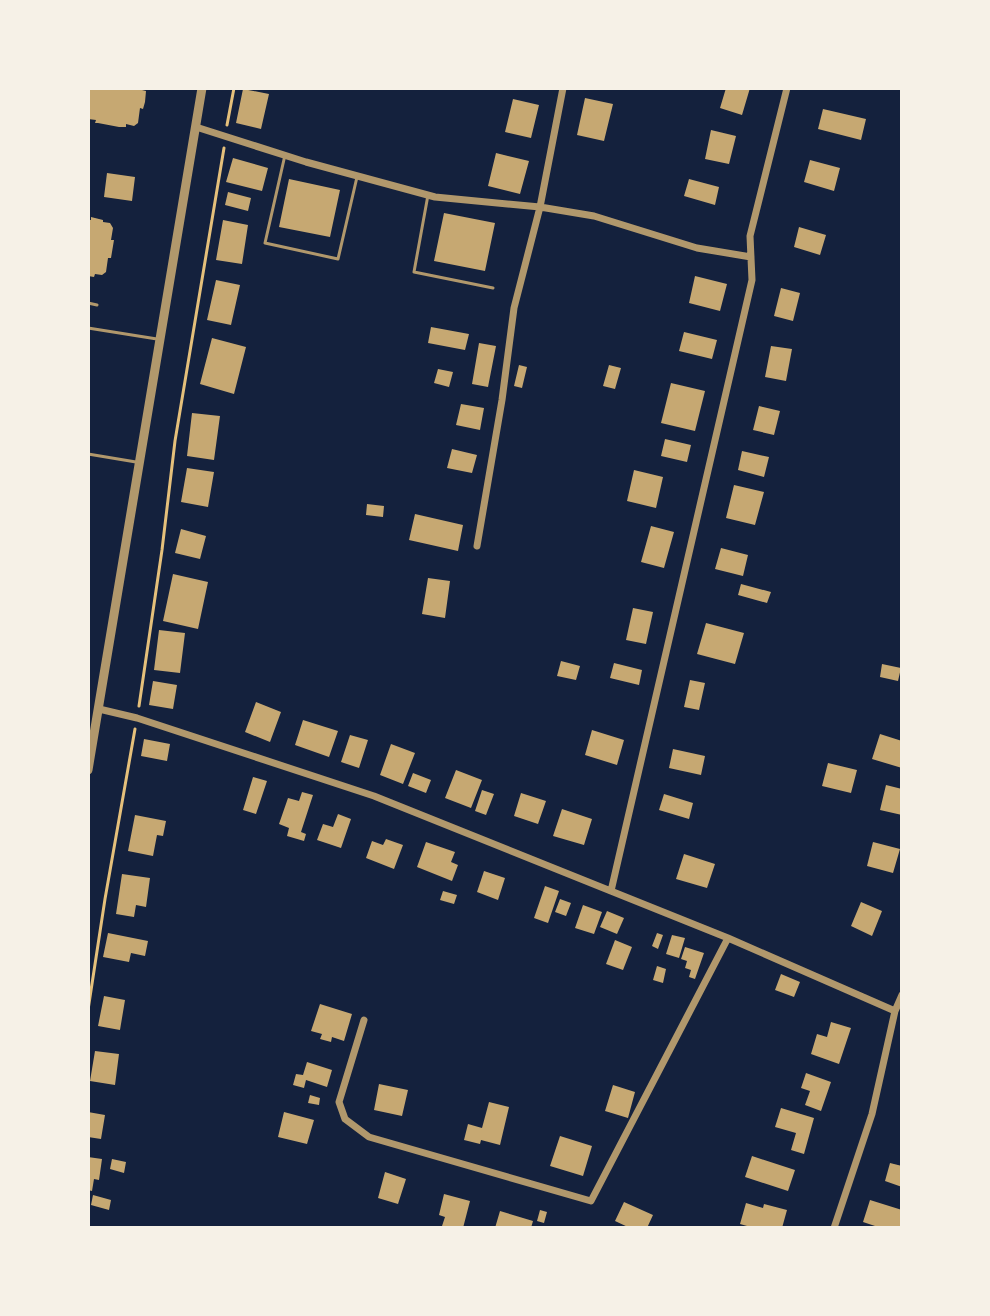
<svg xmlns="http://www.w3.org/2000/svg" width="990" height="1316" font-family="Inter,sans-serif">
	<style>
		.building { fill: #c6a872 }
		.lines { fill: none; stroke-linecap: round; stroke-linejoin: round }
		.path { stroke: #e5c07b; stroke-width: 3 }
		.service { stroke: #b1986c; stroke-width: 3 }
		.minor { stroke: #b1986c; stroke-width: 7 }
		.tertiary { stroke: #b1986c; stroke-width: 9 }
	</style>
	<rect width="100%" height="100%" fill="#14213d"/>
	<path class="building" d="M88,88H143L142,90L146,91L145,102L143,109L140,108L138,123L134,126L126,124V127H119L98,123H95L96,120L88,119Z
		M726,88H750L742,115L720,108Z
		M243,89L269,94L261,129L236,123Z
		M585,98L613,104L604,141L577,135Z
		M513,99L539,105L531,138L505,132Z
		M823,109L866,119L861,140L818,129Z
		M711,130L736,136L729,164L705,159Z
		M496,153L529,161L520,194L488,186Z
		M233,158L268,168L262,191L226,182Z
		M810,160L840,168L834,191L804,182Z
		M107,173L135,177L132,201L104,197Z
		M289,179L340,190L330,237L279,227Z
		M689,179L719,187L715,205L684,196Z
		M228,192L251,198L248,211L225,205Z
		M444,213L495,223L485,271L434,261Z
		M91,217L103,220V222L110,223L113,228L111,240H114L111,258H108L106,272L102,275L95,274L94,277L88,276V220H91Z
		M223,220L248,225L242,264L216,260Z
		M799,227L826,235L820,255L794,247Z
		M695,276L727,284L720,311L689,303Z
		M216,280L240,285L231,325L207,320Z
		M781,288L800,293L793,321L774,316Z
		M431,327L469,334L465,350L428,343Z
		M684,332L717,340L712,359L679,351Z
		M212,338L246,347L234,394L200,384Z
		M479,343L496,346L488,387L472,384Z
		M771,346L792,349L786,381L765,377Z
		M519,365L527,367L522,388L514,386Z
		M609,365L621,368L615,389L603,386Z
		M438,369L453,372L449,387L434,383Z
		M671,383L705,391L695,431L661,423Z
		M461,404L484,408L480,430L456,425Z
		M759,406L780,411L774,435L753,430Z
		M192,413L220,416L214,460L187,456Z
		M665,439L691,445L687,462L661,456Z
		M452,449L477,455L472,473L447,468Z
		M742,451L769,457L764,477L738,470Z
		M187,468L214,472L208,507L181,502Z
		M634,470L663,477L656,508L627,501Z
		M734,485L764,492L755,525L726,518Z
		M367,504L384,506L383,517L366,515Z
		M415,514L463,525L458,551L409,540Z
		M651,526L674,532L664,568L641,562Z
		M181,529L206,536L200,559L175,553Z
		M721,548L748,555L743,576L715,569Z
		M173,574L208,582L198,629L163,621Z
		M428,578L450,581L445,618L422,614Z
		M741,584L771,592L767,603L738,595Z
		M633,608L653,612L646,644L626,640Z
		M706,623L744,633L735,664L697,654Z
		M159,630L185,633L180,673L154,670Z
		M561,661L580,666L576,680L557,676Z
		M614,663L642,670L639,685L610,678Z
		M882,664L901,668L898,681L880,677Z
		M690,680L705,683L699,710L684,707Z
		M153,681L177,685L173,709L149,705Z
		M256,702L281,712L270,742L245,732Z
		M303,720L338,731L329,757L295,745Z
		M592,730L624,740L617,765L585,755Z
		M880,734L902,741V768L872,759Z
		M350,735L368,740L359,768L341,762Z
		M144,739L170,744L167,761L141,756Z
		M391,744L415,753L403,784L380,775Z
		M673,749L705,756L701,775L669,768Z
		M828,763L857,770L851,793L822,786Z
		M456,770L482,780L471,808L445,798Z
		M413,773L431,780L426,793L408,786Z
		M253,777L267,781L256,814L243,810Z
		M886,785L902,789V815L880,810Z
		M482,790L494,794L486,815L475,811Z
		M302,792L313,795L301,832L306,834L304,841L287,836L289,828L279,824L288,798L299,801Z
		M521,793L546,801L538,824L514,816Z
		M664,794L693,803L689,819L659,810Z
		M562,809L592,819L584,845L553,836Z
		M338,814L351,819L341,848L317,840L323,824L333,827Z
		M135,815L166,821L163,836L157,835L153,856L128,851Z
		M386,839L403,845L394,869L366,858L372,841L383,845Z
		M426,842L455,852L451,862L458,865L452,881L417,867Z
		M873,842L900,849L893,873L867,866Z
		M684,854L715,864L707,888L676,879Z
		M484,871L505,878L498,900L477,892Z
		M122,874L150,878L146,907L136,905L134,917L116,914Z
		M545,886L559,891L548,923L534,918Z
		M443,891L457,895L454,904L440,900Z
		M560,899L571,903L566,916L555,912Z
		M861,902L882,911L872,936L851,926Z
		M583,905L602,912L594,934L575,928Z
		M607,911L624,918L617,934L600,927Z
		M108,933L148,941L145,956L131,953L129,962L103,957Z
		M657,933L663,935L658,949L652,946Z
		M672,935L685,938L679,958L666,954Z
		M615,940L632,947L623,970L606,964Z
		M685,947L704,953L695,979L689,977L691,970L685,968L687,961L681,959Z
		M657,966L666,969L663,983L653,980Z
		M781,974L800,982L794,997L775,990Z
		M104,996L125,1000L120,1030L98,1026Z
		M320,1004L352,1014L344,1041L332,1037L331,1042L320,1039L322,1034L311,1031Z
		M831,1022L851,1028L839,1064L811,1054L817,1034L827,1037Z
		M95,1051L119,1054L115,1085L90,1081Z
		M307,1062L332,1070L327,1087L306,1080L304,1088L293,1085L296,1074L303,1075Z
		M806,1073L831,1082L821,1111L805,1105L810,1091L801,1088Z
		M379,1084L408,1090L402,1116L374,1110Z
		M613,1085L635,1092L628,1118L605,1111Z
		M310,1095L320,1098L319,1105L308,1103Z
		M489,1102L509,1107L500,1145L481,1140L480,1144L464,1140L468,1124L482,1128Z
		M781,1108L814,1118L804,1154L791,1150L796,1133L775,1127Z
		M88,1112L105,1115L101,1139L88,1137Z
		M284,1112L314,1120L307,1144L278,1137Z
		M560,1136L592,1146L583,1176L550,1166Z
		M752,1156L795,1170L788,1191L745,1177Z
		M88,1157L102,1159L99,1180L94,1179L92,1191L88,1190Z
		M112,1159L126,1162L124,1173L110,1169Z
		M890,1163L902,1166V1187L885,1181Z
		M385,1172L406,1179L398,1204L378,1198Z
		M444,1194L470,1201L463,1228L442,1226L445,1217L439,1215Z
		M93,1195L111,1200L109,1210L91,1205Z
		M870,1200L902,1210V1228H881L863,1222Z
		M624,1202L653,1215L647,1228H630L615,1221Z
		M746,1203L763,1208L764,1204L787,1210L782,1228H754L740,1224Z
		M540,1210L547,1212L544,1223L537,1221Z
		M500,1211L533,1221L531,1228H495Z"/>
	<g class="lines">
		<path class="path" d="M227,125L234,88
			M139,706L162,550L175,441L224,148
			M88,1010L105,899L135,729"/>
		<path class="service" d="M285,155L265,243L338,259L357,177
			M428,195L414,272L493,288
			M88,303L97,305
			M88,328L157,339
			M88,454L136,462"/>
		<path class="minor" d="M196,127L306,162L435,197L540,207L594,216L697,248L751,257
			M477,546L502,400L514,308L540,207L563,88
			M99,709L137,718L374,796L728,938L895,1011
			M611,891L752,280L750,236L787,88
			M364,1020L339,1102L345,1119L369,1137L591,1201L728,938
			M834,1228L872,1114L895,1011L902,995"/>
		<path class="tertiary" d="M88,770L202,88"/>
	</g>
	<rect width="990" height="1316" fill="none" stroke="#f6f1e7" stroke-width="180"/>
</svg>
